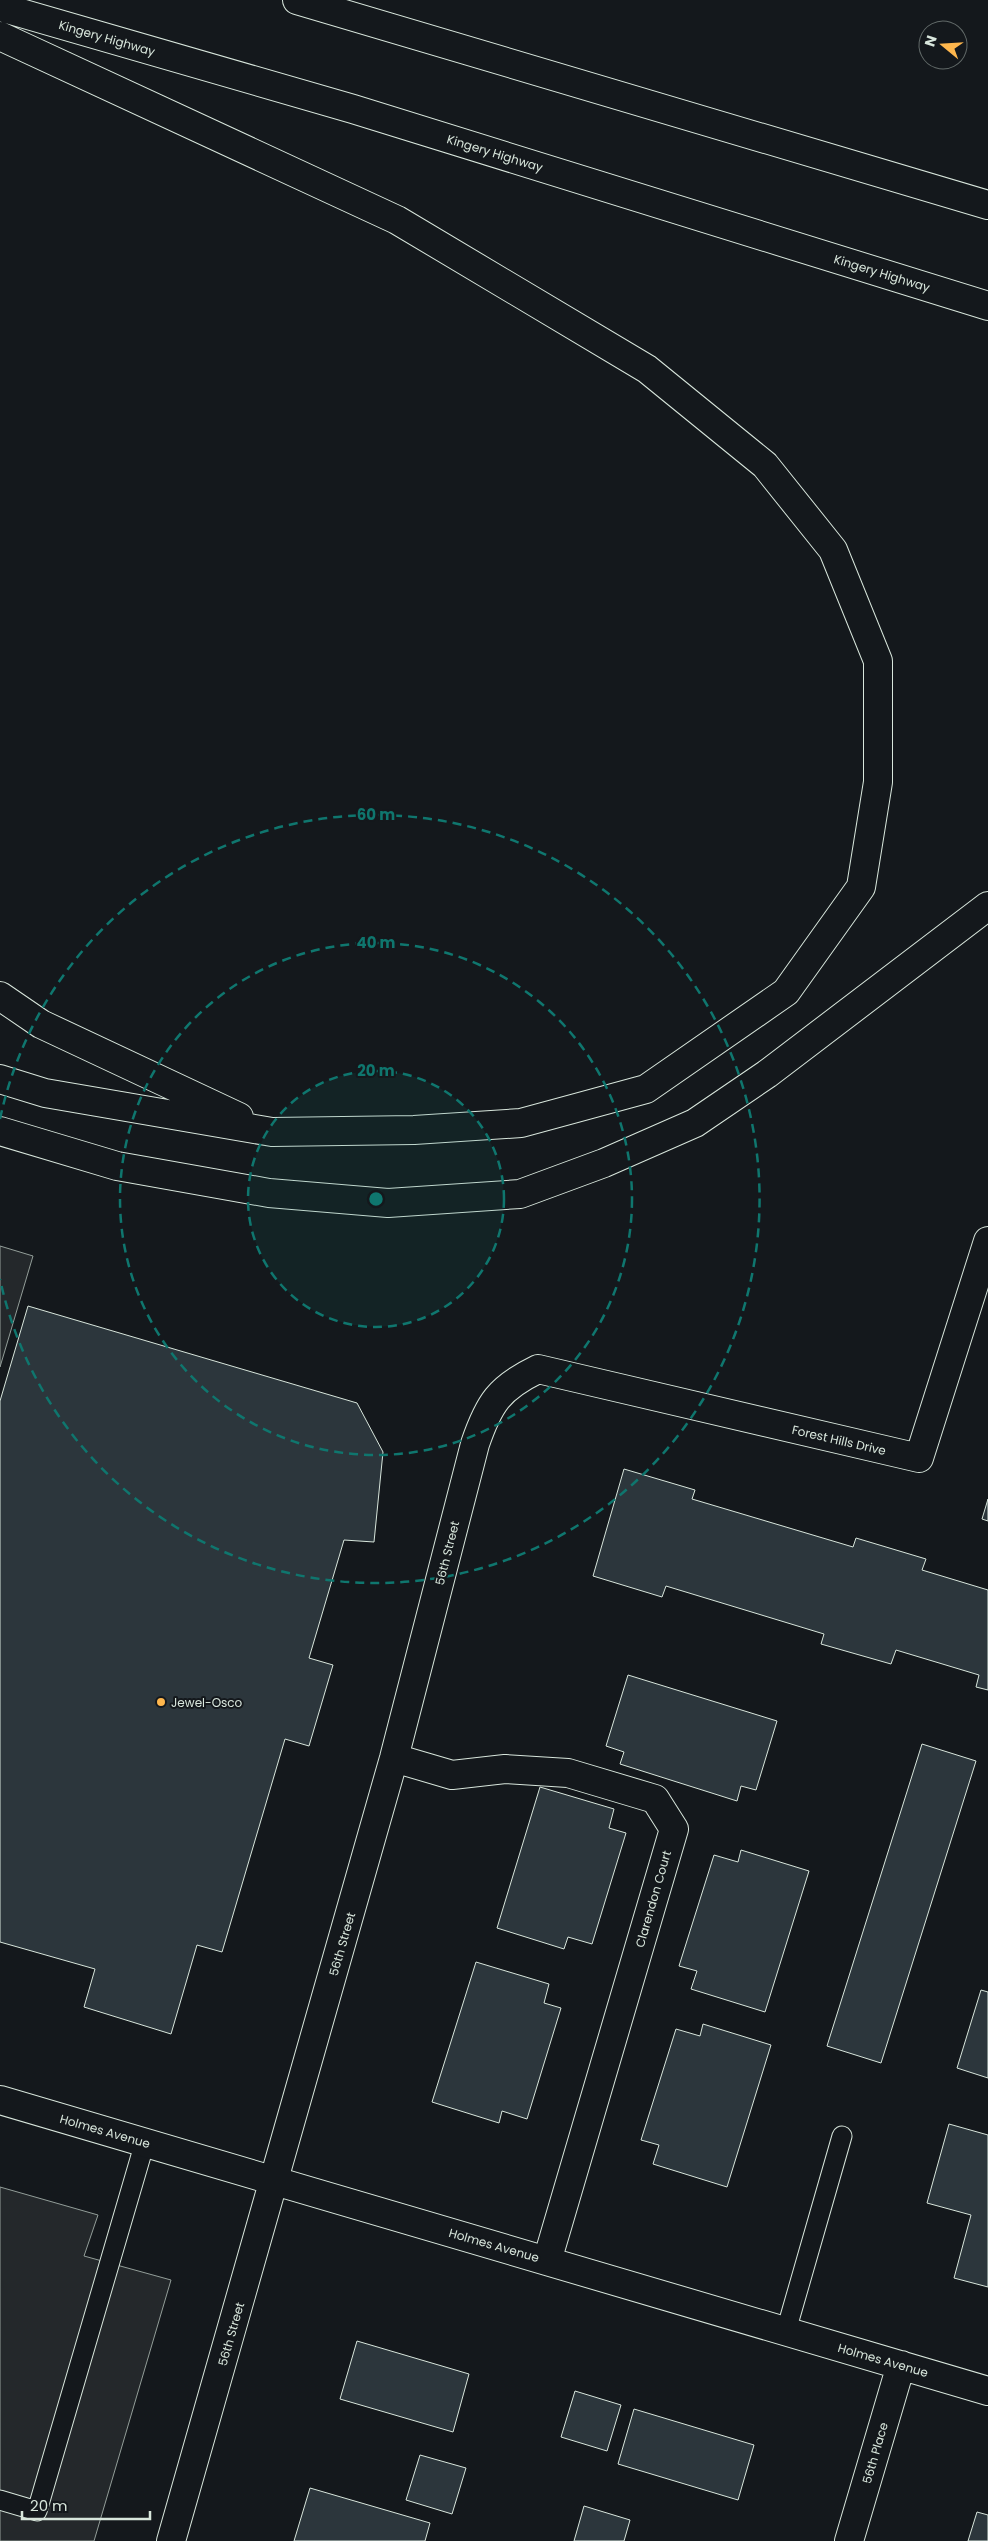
<svg xmlns="http://www.w3.org/2000/svg" width="988" height="2541" font-family="Poppins,sans-serif">
	<style>
		.parking { fill: #24282b; stroke: #939e99 }
		.building { fill: #2c363c; stroke: #d8e6dc }
		.lines { fill: none; stroke-linecap: round; stroke-linejoin: round }
		.service-casing { stroke: #d8e6dc; stroke-width: 21 }
		.minor-casing { stroke: #d8e6dc; stroke-width: 30 }
		.motorway-casing { stroke: #d8e6dc; stroke-width: 30 }
		.service { stroke: #14181c; stroke-width: 19 }
		.minor { stroke: #14181c; stroke-width: 28 }
		.motorway { stroke: #14181c; stroke-width: 28 }
		.ring { fill: none; stroke: #0f766e; stroke-width: 2.5; stroke-dasharray: 9 6 }
		.poi-dot { fill: #ffb74d; stroke: #14181c; stroke-width: 2 }
		.labels { text-anchor: middle; dominant-baseline: central; stroke-width: 4; stroke-linejoin: round; paint-order: stroke }
		.street-label { font-size: 12px; fill: #d8e6dc; stroke: #14181c }
		.poi-label { font-size: 12px; fill: #d8e6dc; stroke: #14181c; text-anchor: start }
		.centre { fill: #0f766e; stroke: #14181c; stroke-width: 2.5 }
		.ring-label { font-size: 15px; text-anchor: middle; font-weight: bold; fill: #0f766e; stroke: #14181c; stroke-width: 4; stroke-linejoin: round; paint-order: stroke }
	</style>
	<rect width="100%" height="100%" fill="#14181c"/>
	<path class="parking" d="M0,1246L33,1256L0,1367Z
		M0,2187L98,2215L84,2256L171,2280L94,2541H0Z"/>
	<path class="building" d="M28,1306L357,1403L383,1452L374,1542L344,1540L309,1658L333,1665L309,1746L285,1739L222,1952L197,1945L171,2034L84,2007L95,1969L0,1942V1401Z
		M624,1469L695,1490L692,1499L853,1547L856,1538L926,1559L922,1570L988,1590V1690L976,1687L979,1675L896,1650L891,1664L821,1644L824,1634L666,1586L662,1597L593,1576Z
		M988,1499V1521L982,1519Z
		M628,1675L777,1721L756,1790L741,1786L737,1801L620,1764L624,1752L606,1746Z
		M922,1744L976,1761L881,2063L827,2046Z
		M540,1787L614,1809L609,1828L626,1833L592,1944L568,1937L564,1949L497,1928Z
		M741,1850L809,1871L765,2012L691,1989L697,1971L679,1966L714,1855L738,1862Z
		M476,1962L549,1984L544,2003L561,2008L527,2119L502,2111L499,2123L432,2102Z
		M981,1990L988,1992V2078L957,2068Z
		M703,2024L771,2045L727,2187L653,2164L659,2145L641,2140L676,2029L700,2036Z
		M949,2124L988,2135V2287L954,2278L971,2215L927,2203Z
		M357,2341L469,2374L453,2432L340,2399Z
		M575,2391L621,2405L607,2451L561,2437Z
		M634,2409L754,2445L738,2500L618,2464Z
		M420,2455L466,2468L452,2514L406,2500Z
		M310,2488L430,2523L425,2541H294Z
		M584,2506L630,2520L624,2541H574Z
		M977,2512L988,2515V2541H968Z"/>
	<g class="lines">
		<g class="service-casing">
			<path id="service" d="M786,2331L842,2136
				M0,2500L37,2511L145,2142"/>
		</g>
		<g class="minor-casing">
			<path id="minor" d="M394,1758L452,1775L505,1769L568,1773L655,1799L674,1829L547,2261
				M0,2100L988,2391
				M171,2541L394,1758L475,1444C489,1403 499,1388 538,1369L919,1458L988,1241
				M849,2541L901,2365"/>
		</g>
		<g class="motorway-casing">
			<path id="motorway" d="M297,0L988,205
				M0,7L353,109L988,306
				M0,36L397,220L647,369L765,465L833,550L878,661V782L861,887L786,992L646,1089L521,1123L414,1130L272,1132L45,1093L0,1079
				M0,996L41,1024L239,1117
				M0,1131L117,1166L269,1193L388,1203L520,1194L604,1163L695,1123L767,1074L988,906"/>
		</g>
		<use href="#service" class="service"/>
		<use href="#minor" class="minor"/>
		<use href="#motorway" class="motorway"/>
	</g>
	<circle cx="376" cy="1199" r="128" fill="#0f766e" fill-opacity=".12"/>
	<g class="ring">
		<circle cx="376" cy="1199" r="128"/>
		<circle cx="376" cy="1199" r="256"/>
		<path d="M0 1119A384 384 0 1 1 0 1279"/>
	</g>
	<circle class="poi-dot" cx="161" cy="1702" r="5"/>
	<g class="labels">
		<g class="street-label">
			<text transform="translate(107 38) rotate(16)">Kingery Highway</text>
			<text transform="translate(495 153) rotate(17)">Kingery Highway</text>
			<text transform="translate(882 273) rotate(17)">Kingery Highway</text>
			<text transform="translate(839 1440) rotate(13)">Forest Hills Drive</text>
			<text transform="translate(447 1553) rotate(-76)">56th Street</text>
			<text transform="translate(653 1899) rotate(-74)">Clarendon Court</text>
			<text transform="translate(342 1944) rotate(-74)">56th Street</text>
			<text transform="translate(105 2131) rotate(16)">Holmes Avenue</text>
			<text transform="translate(494 2245) rotate(16)">Holmes Avenue</text>
			<text transform="translate(231 2334) rotate(-74)">56th Street</text>
			<text transform="translate(883 2360) rotate(16)">Holmes Avenue</text>
			<text transform="translate(875 2453) rotate(-74)">56th Place</text>
		</g>
		<g class="poi-label">
			<text x="171" y="1702">Jewel-Osco</text>
		</g>
	</g>
	<circle cx="376" cy="1199" r="8" class="centre"/>
	<g class="ring-label">
		<text x="376" y="820">60 m</text>
		<text x="376" y="948">40 m</text>
		<text x="376" y="1076">20 m</text>
	</g>
	<g transform="translate(943 45) rotate(288)"><circle r="24" fill="#14181c" stroke="#626a69"/>
	<path d="M0-4L9 19L0 12L-9 19Z" fill="#ffb74d"/>
	<text y="-8" font-size="14" font-weight="bold" text-anchor="middle" fill="#d8e6dc">N</text>
	</g>
	<path d="M22 2511v8h128v-8" fill="none" stroke="#d8e6dc" stroke-width="2.5"/>
	<text x="30" y="2511" font-size="15" fill="#d8e6dc" stroke="#14181c" stroke-width="4" paint-order="stroke">20 m</text>
</svg>
